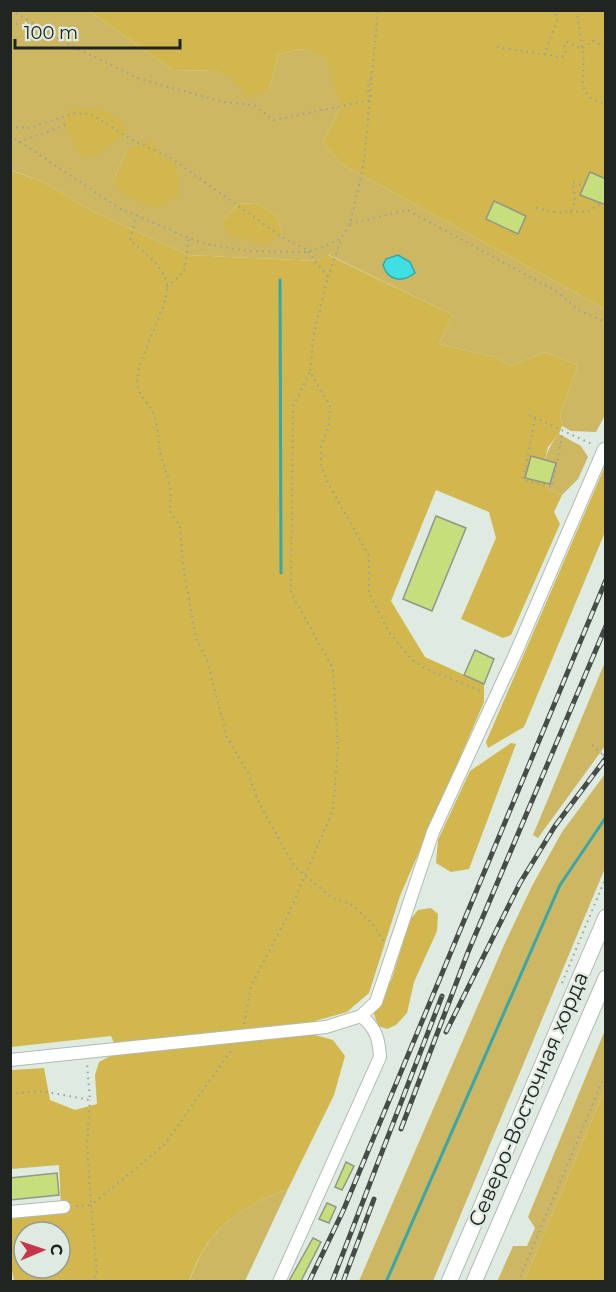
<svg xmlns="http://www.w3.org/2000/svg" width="616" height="1292" font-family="Montserrat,sans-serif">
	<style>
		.green { fill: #cdb763; fill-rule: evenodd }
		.forest { fill: #d1b74e; fill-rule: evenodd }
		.water { fill: #3fdfe4; stroke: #36a7aa; stroke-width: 1.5 }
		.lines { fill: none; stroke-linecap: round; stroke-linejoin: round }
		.stream { stroke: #36a7aa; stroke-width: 3 }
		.building { fill: #c6df7c; stroke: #929689; stroke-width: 1.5 }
		.minor-casing { stroke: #b0bbb1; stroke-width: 14 }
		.major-casing { stroke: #b0bbb1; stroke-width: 17 }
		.path { stroke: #99a199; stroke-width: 2; stroke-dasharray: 1.5 4.5; stroke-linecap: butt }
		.minor { stroke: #fff; stroke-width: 12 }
		.major { stroke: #fff; stroke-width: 15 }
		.rail-casing { stroke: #464c47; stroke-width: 5 }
		.rail { stroke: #dfeae0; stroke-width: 3; stroke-dasharray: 9; stroke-linecap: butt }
		.labels { text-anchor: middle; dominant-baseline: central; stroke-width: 4.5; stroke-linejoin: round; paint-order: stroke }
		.street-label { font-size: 21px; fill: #212521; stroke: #dfeae0 }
	</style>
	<rect width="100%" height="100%" fill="#dfeae0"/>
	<path class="green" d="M10,11H89L173,70L216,71L269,90L279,54L302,49L327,58L340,109L323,142L340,163L605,309V415L596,432L571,431L562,426L560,415L578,365L544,352L511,366L495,357L439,344L453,315L329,255L317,261L188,255L92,211L43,182L11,170ZM127,150L155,209L113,181ZM257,203L276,215L283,234L223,220L238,204Z
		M559,434L581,446L588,457L578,479L562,495L549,490C540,468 544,452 559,434Z
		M605,662V746L538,838L533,835Z
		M605,774V868L433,1281H359L504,945L532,886L562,832Z
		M605,1030V1089L524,1281L497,1282L513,1246H527L535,1228L528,1217Z
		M288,1189L245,1281L189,1282C208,1229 237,1207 288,1189Z"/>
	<path class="forest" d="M89,11H605V309L340,163L323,142L340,109L326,58L302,49L279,54L269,90L246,98L232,78L216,71L173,70Z
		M98,108L119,118L127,133L96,156L79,154L63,125L68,110Z
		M153,141L162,157L176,162L179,197L155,209L121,192L113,181L127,150Z
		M10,170L43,182L92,211L188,255L317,261L328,255L453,315L439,344L495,357L511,366L544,352L578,365L560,415L562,426L559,434L548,447L544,463L543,475L549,490L562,495L554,512L560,524L511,635L503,638L461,619L496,538L489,512L436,490L391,601L425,657L484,684V702L400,896L369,993L347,1012L315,1021V1035L333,1040L345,1056L334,1095L288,1189C237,1207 208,1229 189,1281H14L11,1265V1216L61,1207L59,1165L11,1169V1070L44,1068L50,1100L75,1110L97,1104L95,1075L99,1062L118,1052L111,1036L11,1047ZM24,1232H60V1268H24Z
		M257,203L276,215L283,234L266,244L228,236L223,220L238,204Z
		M605,466V532L524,727L488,748L486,742Z
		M511,743L516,744L469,869L451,872L436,863L438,840L470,771Z
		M431,908L438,914L437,931L414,982L407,1013L396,1025L387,1029L378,1026L374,1014L392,978L410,920L418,910Z
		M605,1089V1281H524Z"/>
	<path class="water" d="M398,255L410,262L415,273C402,283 388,281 383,265L386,259Z"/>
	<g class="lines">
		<path class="stream" d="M280,280L281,573
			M386,1282L560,885L606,817"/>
	</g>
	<path class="building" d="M590,172L606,179V205L580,195Z
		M494,201L526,216L518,234L486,219Z
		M531,456L556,463L550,484L525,478Z
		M436,516L466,528L432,611L403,599Z
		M475,650L494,659L484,684L464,675Z
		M346,1162L354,1166L342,1190L335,1187Z
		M57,1173L59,1195L10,1200V1178Z
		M327,1203L336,1207L329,1223L319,1219Z
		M313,1238L321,1242L301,1281H289Z"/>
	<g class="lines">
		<g class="minor-casing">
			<path id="minor" d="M10,1060L326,1027L361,1016L376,1002L433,832L513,659L604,449
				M10,1212L64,1207
				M279,1282L380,1057C379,1039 376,1028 361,1016"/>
		</g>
		<g class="major-casing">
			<path id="major" d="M449,1282L606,917
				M474,1282L606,978"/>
		</g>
		<path class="path" d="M11,10L66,43L140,79L224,102L253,105L274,120L371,100
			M576,10C579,24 581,39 583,54C586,76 573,96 606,104
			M10,24H34
			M497,47L562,57L566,53L564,44L567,42L582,49L593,41L606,47
			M544,55L557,21L556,10
			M371,97L367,89L372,75
			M10,127L29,128L75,113L90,114L136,142L168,156L285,239L310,251
			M10,135L119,208L189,238L206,244L248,251L308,252L324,247L341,238L350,224L364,163L378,10
			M19,142L69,124
			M536,208L560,213L572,210L575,201L573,182L584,186
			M570,212L589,211L601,203
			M137,215L130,240C142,250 167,269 167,286C167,314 132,364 138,387C140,397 151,406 154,415C159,428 158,443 161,456C167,475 174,490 169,510L180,526L183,565L196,638L207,660L227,737L248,773L259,803L295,867L331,897L352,905L372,923L384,942
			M350,224L407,210L556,291L580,311L606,322
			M308,252L328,277L314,333L310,372L330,405L329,426L321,446V464L327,481L369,556V593L388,631L412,660L426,669L484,692
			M328,277L341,240
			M167,287L184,272L189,238
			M529,415L594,445
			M535,418L523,480L552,487L563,431
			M592,745L602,754
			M606,751L602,754L606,757
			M562,983L606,877
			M244,1024L251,986L288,915L333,810L338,749L333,668L291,593L293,406L310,372
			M10,1094L42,1091L90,1100L87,1063
			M76,1206L91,1205L87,1144L90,1100
			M90,1282L97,1274L91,1205L164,1145L233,1048
			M518,1282L606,1073"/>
		<use href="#minor" class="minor"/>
		<use href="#major" class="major"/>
		<g class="rail-casing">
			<path id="rail" d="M446,1032L520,883L555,826L606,758
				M401,1129L468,952L606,626
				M309,1282L343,1211L606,580
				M332,1282L442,996
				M343,1282L374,1199"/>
		</g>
		<use href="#rail" class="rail"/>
	</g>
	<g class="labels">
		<g class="street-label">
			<text transform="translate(528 1099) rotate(-67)">Северо-Восточная хорда</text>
		</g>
	</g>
	<rect width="616" height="1292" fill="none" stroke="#212521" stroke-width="24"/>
	<g transform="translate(42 1250) rotate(88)"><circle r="28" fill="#dfeae0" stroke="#939b94" stroke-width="1.5"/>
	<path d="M0-4.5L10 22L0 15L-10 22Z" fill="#c7364a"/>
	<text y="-9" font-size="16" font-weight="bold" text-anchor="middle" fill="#212521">С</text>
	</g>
	<path d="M15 39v9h165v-9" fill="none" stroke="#212521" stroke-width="3"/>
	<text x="24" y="39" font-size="18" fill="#212521" stroke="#dfeae0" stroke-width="4.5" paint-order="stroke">100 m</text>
</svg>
